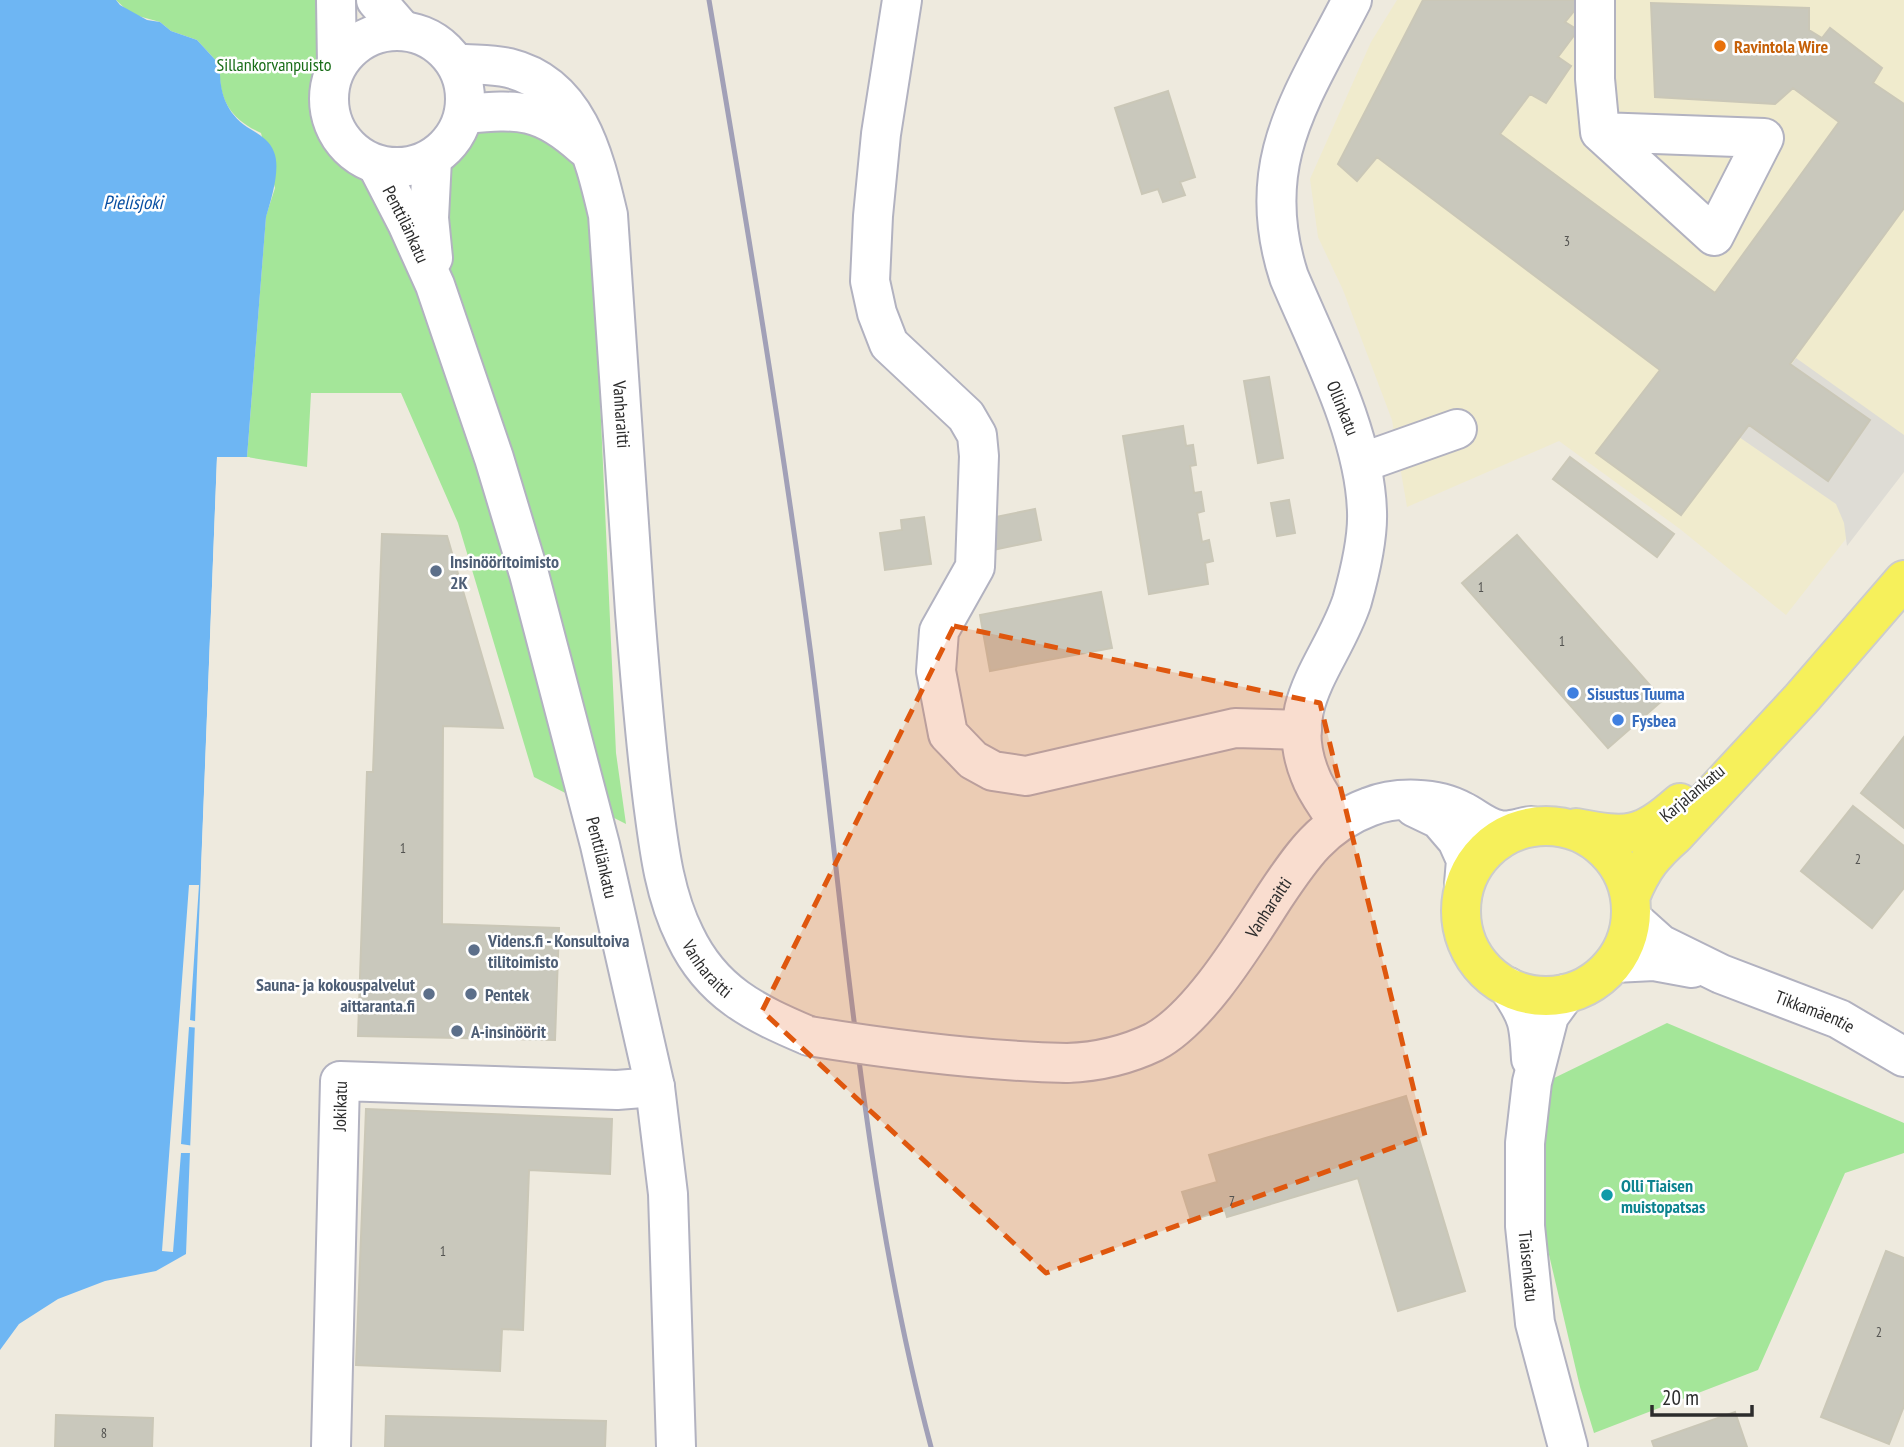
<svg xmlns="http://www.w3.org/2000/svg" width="1904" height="1447" font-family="'PT Sans Narrow',sans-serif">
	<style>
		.education { fill: #f0ebcd }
		.green { fill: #a4e699 }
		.plaza { fill: #dedcd5 }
		.water { fill: #6eb6f3 }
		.pier { fill: #eeeade }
		.building { fill: #c9c8bc; stroke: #cac7b7; stroke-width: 2 }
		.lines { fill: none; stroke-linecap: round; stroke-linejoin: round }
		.minor-casing { stroke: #b2b2c0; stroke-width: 42 }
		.major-casing { stroke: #ccc; stroke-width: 42 }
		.minor { stroke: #fff; stroke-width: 38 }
		.major { stroke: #f6f05b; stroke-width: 38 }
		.rail { stroke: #a1a0b7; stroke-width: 5 }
		.minor-bridge-casing { stroke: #b2b2c0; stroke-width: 42; stroke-linecap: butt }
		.minor-bridge { stroke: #fff; stroke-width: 38 }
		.marked { fill: #df570e; fill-opacity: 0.2; stroke: #df570e; stroke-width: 5; stroke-dasharray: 14 9; stroke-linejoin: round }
		.food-dot { fill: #e8710a; stroke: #fff; stroke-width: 2.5 }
		.service-dot { fill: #5c6f8a; stroke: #fff; stroke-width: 2.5 }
		.shop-dot { fill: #3f7fe0; stroke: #fff; stroke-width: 2.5 }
		.culture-dot { fill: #0f9aa8; stroke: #fff; stroke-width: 2.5 }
		.labels { text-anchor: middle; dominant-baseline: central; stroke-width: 5; stroke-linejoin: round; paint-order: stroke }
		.number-label { font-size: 14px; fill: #535350 }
		.food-label { font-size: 18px; font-weight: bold; fill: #c56008; stroke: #fff; text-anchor: start }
		.park-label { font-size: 18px; fill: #196d18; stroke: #fff }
		.street-label { font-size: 18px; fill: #2c2c2c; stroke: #fff }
		.service-label { font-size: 18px; font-weight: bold; fill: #4e5e75; stroke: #fff; text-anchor: start }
		.shop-label { font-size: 18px; font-weight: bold; fill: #366cbe; stroke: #fff; text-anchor: start }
		.culture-label { font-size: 18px; font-weight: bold; fill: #0d838f; stroke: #fff; text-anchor: start }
		.water-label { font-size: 19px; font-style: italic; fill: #0950a3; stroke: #fff }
	</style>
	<rect width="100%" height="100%" fill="#eeeade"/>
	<path class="education" d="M1397,0H1904V465L1786,615L1680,529L1559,441L1407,507L1392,420L1343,290L1318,237L1310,179L1371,42Z"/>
	<path class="green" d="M116,0H317L329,67L320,97L334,140L374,172L436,166L476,124L505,121L551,139L578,168L592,221L616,753L626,824L534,777L458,523L401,393H311L307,467L247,457L266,216L275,188L261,133C230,119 218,99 220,65L197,40L171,31L160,22L131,14Z
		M1667,1023L1904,1123V1153L1845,1173L1758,1370L1594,1433L1580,1387L1539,1212L1548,1081Z"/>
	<path class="plaza" d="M1796,358L1904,435V472L1847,546L1844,523L1836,504L1739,437Z"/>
	<path class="water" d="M0,0H116L120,5L147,20L160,22L171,31L197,40L220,65C219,90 225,112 247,127C258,134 269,139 274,152C281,169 271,200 266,217L247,457H217L186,1254L156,1271L105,1281L58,1299L19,1324L0,1350Z"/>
	<path class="pier" d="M217,457H250L247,461L220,460L205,872H201Z
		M189,885H199L190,1020L199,1022V1028L189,1027L181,1144L194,1146V1153H181L173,1252L162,1251Z"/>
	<path class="building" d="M1423,0H1583L1565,22L1578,30L1558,57L1571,66L1546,103L1530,94L1500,134L1715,293L1839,122L1793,88L1775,104L1655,97L1651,3L1809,8V30L1822,38L1830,28L1882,68L1873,83L1904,104V208L1790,364L1870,420L1828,481L1749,425L1681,515L1596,453L1660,370L1377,157L1357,181L1338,164Z
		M1168,91L1195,177L1180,182L1185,195L1163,202L1158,189L1142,194L1115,108Z
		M1269,377L1283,458L1258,463L1244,381Z
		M1183,426L1186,446L1193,445L1196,465L1190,466L1194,493L1201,492L1204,511L1197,513L1202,542L1209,540L1213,561L1205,563L1208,584L1149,594L1123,436Z
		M1570,457L1674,534L1657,557L1553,479Z
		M1289,500L1295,533L1277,536L1271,503Z
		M1035,509L1041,540L988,551L981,520Z
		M924,517L931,564L885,570L880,533L902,530L901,520Z
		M382,534L447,536L503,728L443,726L442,924L559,928L555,1040L358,1036L367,772H373Z
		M1517,535L1663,700L1608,748L1462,583Z
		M1101,592L1112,648L990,671L980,615Z
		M1904,737V828L1861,793Z
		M1853,806L1904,846V888L1872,928L1801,871Z
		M1406,1096L1465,1291L1398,1311L1358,1178L1227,1217L1225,1210L1191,1220L1182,1192L1217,1182L1209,1155Z
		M366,1109L612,1119L610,1174L529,1170L523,1330L502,1329L500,1371L356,1365Z
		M1886,1251L1904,1258V1406L1889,1444L1821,1417Z
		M1735,1412L1747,1447H1654L1652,1441Z
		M56,1415L153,1418L152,1447H55Z
		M386,1416L606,1421L605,1447H385Z"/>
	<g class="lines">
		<g class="minor-casing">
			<g id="minor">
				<path d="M336,0L337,65"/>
				<path d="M376,0L402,30"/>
				<path d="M902,0L881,134L873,216L870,281L877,313L889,344L966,416L977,435L979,456L975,567L939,631L936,671L948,734L973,760L993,771L1026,776L1235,728L1302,730"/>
				<path d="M1595,0V79L1600,132L1714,236L1764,138L1600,132"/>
				<circle cx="397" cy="99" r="68"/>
				<path id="s1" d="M456,63C473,65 492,64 509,68C578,85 594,156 608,215C618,348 627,480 635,612C640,676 645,739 653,802C659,848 664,894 685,936C712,993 755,1013 809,1036"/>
				<path d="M464,114C520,109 541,108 584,147"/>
				<path d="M432,159L429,218L433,258"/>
				<path id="s2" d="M377,165L407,223L435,285L494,458L529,574L600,845L655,1087L668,1194L676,1447"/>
				<path d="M1361,463L1457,429"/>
				<path d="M1414,807L1439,819L1457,840L1466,860L1464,884"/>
				<path d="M1337,821C1328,806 1316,792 1310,775C1281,704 1332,662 1352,601C1359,576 1368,538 1367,512C1365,435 1319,348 1289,277C1252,163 1302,98 1352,0"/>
				<path id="s3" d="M1631,918L1660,944L1721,974L1839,1019L1904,1057"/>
				<path d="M1614,963L1654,961L1692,968"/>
				<path d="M1508,987C1529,1017 1529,1024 1531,1059"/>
				<path id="s4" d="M1565,994L1549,1016L1532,1082L1525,1143V1226L1535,1323L1568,1447"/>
				<path id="s5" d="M1067,1063C1096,1062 1127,1055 1154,1042C1200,1018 1247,939 1275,896C1301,857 1323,824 1369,807C1396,796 1437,797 1462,811C1475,817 1485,828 1500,830C1509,832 1522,827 1531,826"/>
				<path id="s6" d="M331,1447L340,1081L617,1090L655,1087"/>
			</g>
		</g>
		<g class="major-casing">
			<path id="major" d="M1461 911a85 85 0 1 1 170 0a85 85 0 1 1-170 0Z
				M1576,828C1628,838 1640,838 1680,803
				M1631,895C1642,868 1653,854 1675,835L1801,699L1904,580"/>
		</g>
		<use href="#minor" class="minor"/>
		<use href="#major" class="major"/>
		<path class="rail" d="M709,0C746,218 782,436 811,655C845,919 862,1188 931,1447"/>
		<g class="minor-bridge-casing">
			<path id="minor-bridge" d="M809,1036C895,1050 980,1061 1067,1063"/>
		</g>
		<use href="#minor-bridge" class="minor-bridge"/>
	</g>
	<path class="marked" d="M954,626L1320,703L1425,1136L1046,1273L762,1011Z"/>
	<circle class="food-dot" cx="1720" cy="46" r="7"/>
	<g class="service-dot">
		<circle cx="436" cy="571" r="7"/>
		<circle cx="474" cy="950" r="7"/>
		<circle cx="429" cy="994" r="7"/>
		<circle cx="471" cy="994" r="7"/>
		<circle cx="457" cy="1031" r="7"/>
	</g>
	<g class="shop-dot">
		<circle cx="1573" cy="693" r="7"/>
		<circle cx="1618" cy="720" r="7"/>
	</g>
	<circle class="culture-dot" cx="1607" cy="1195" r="7"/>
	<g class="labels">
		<g class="number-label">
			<text x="1567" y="241">3</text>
			<text x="1481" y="587">1</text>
			<text x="1562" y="641">1</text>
			<text x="403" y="848">1</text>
			<text x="1858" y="859">2</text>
			<text x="1232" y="1201">7</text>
			<text x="443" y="1251">1</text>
			<text x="1879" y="1332">2</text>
			<text x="104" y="1433">8</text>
		</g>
		<g class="food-label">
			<text x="1734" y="46">Ravintola Wire</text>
		</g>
		<g class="park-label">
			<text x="274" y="64">Sillankorvanpuisto</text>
		</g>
		<g class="street-label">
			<text stroke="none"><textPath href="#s2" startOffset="66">Penttilänkatu</textPath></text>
			<text transform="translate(1343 408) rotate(68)">Ollinkatu</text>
			<text stroke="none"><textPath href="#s1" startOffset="441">Vanharaitti</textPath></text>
			<text transform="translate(1692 793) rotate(-40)">Karjalankatu</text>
			<text stroke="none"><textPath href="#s2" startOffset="730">Penttilänkatu</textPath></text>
			<text stroke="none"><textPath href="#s5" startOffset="268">Vanharaitti</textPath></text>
			<text stroke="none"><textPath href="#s1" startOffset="1008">Vanharaitti</textPath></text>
			<text stroke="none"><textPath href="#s3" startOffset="208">Tikkamäentie</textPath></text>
			<text stroke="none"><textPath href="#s6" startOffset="341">Jokikatu</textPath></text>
			<text stroke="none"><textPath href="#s4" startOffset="280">Tiaisenkatu</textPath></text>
		</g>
		<g class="service-label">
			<text x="450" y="561">Insinööritoimisto<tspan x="450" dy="21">2K</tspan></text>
			<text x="488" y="940">Videns.fi - Konsultoiva<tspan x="488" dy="21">tilitoimisto</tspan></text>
			<text x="415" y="984" text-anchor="end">Sauna- ja kokouspalvelut<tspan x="415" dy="21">aittaranta.fi</tspan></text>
			<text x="485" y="994">Pentek</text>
			<text x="471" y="1031">A-insinöörit</text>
		</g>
		<g class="shop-label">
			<text x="1587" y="693">Sisustus Tuuma</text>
			<text x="1632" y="720">Fysbea</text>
		</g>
		<g class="culture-label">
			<text x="1621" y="1185">Olli Tiaisen<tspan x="1621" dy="21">muistopatsas</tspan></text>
		</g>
		<g class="water-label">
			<text x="133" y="202">Pielisjoki</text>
		</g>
	</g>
	<path d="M1652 1405v10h100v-10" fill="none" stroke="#2c2c2c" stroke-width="3.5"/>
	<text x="1662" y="1405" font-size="21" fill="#2c2c2c" stroke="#ffffff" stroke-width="5" paint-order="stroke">20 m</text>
</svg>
